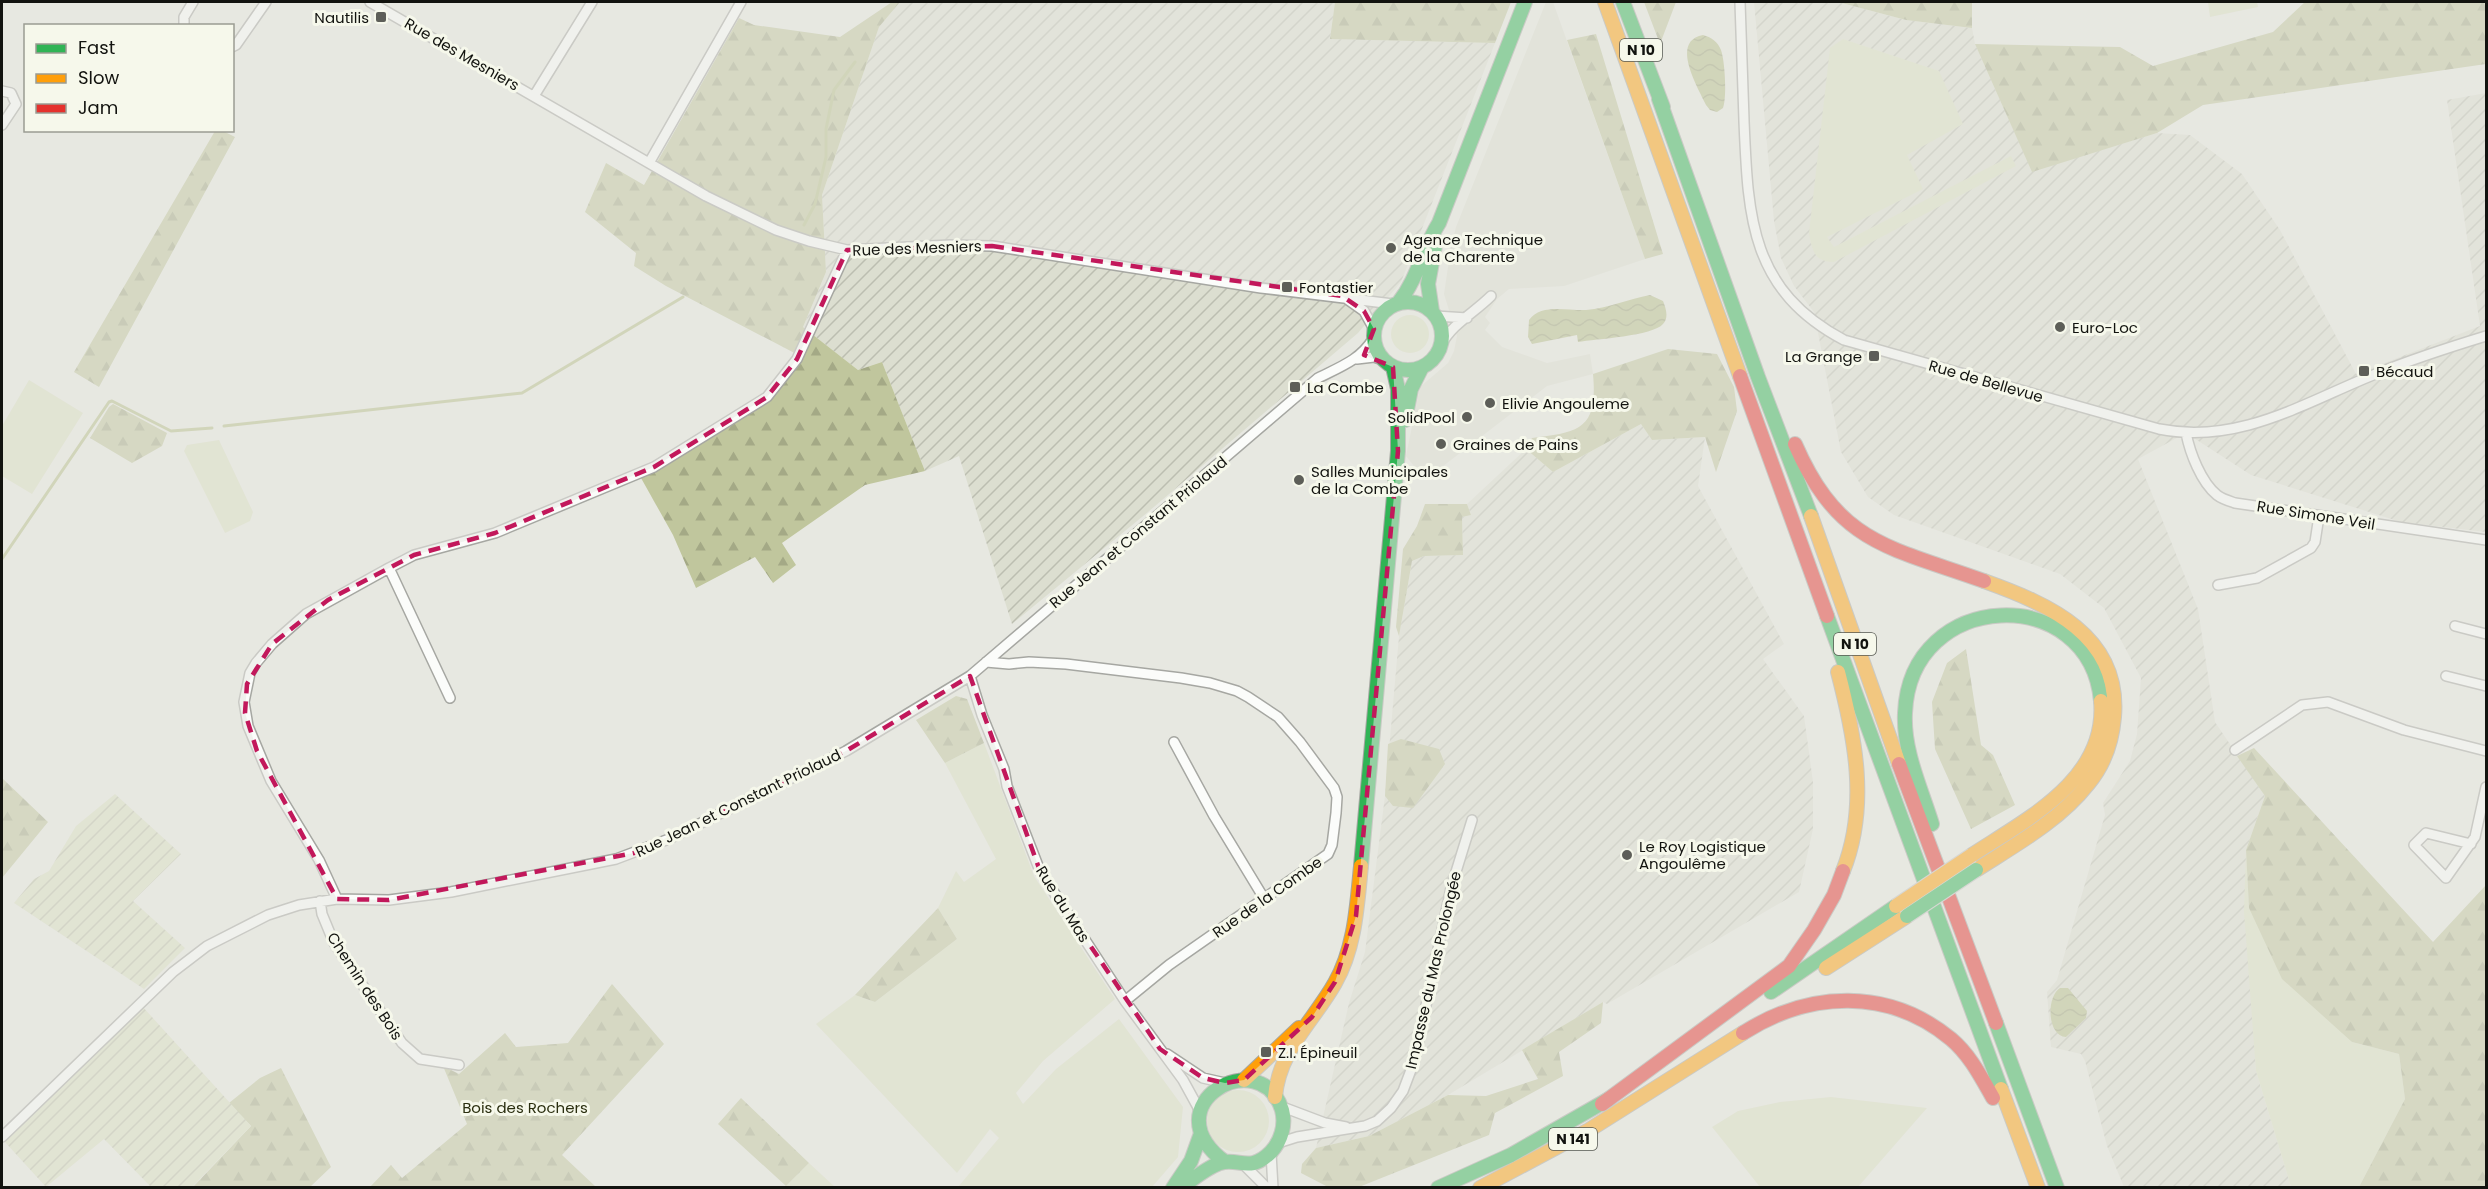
<svg xmlns="http://www.w3.org/2000/svg" width="2488" height="1189" font-family="Poppins,sans-serif">
	<style>
		.built { fill: #dcded0 }
		.industrial { fill: url(#industrial-furrows) }
		.grass { fill: #dadfc2 }
		.forest { fill: url(#forest-firs) }
		.garden { fill: url(#garden-furrows) }
		.water { fill: url(#water-waves) }
		.lines { fill: none; stroke-linecap: round; stroke-linejoin: round }
		.stream { stroke: #b7be8b; stroke-width: 3 }
		.street-casing { stroke: #a6a7a2; stroke-width: 12 }
		.fast-casing { stroke: #a6a7a2; stroke-width: 16 }
		.slow-casing { stroke: #a6a7a2; stroke-width: 16 }
		.jam-casing { stroke: #a6a7a2; stroke-width: 16 }
		.street { stroke: #fbfcfa; stroke-width: 9 }
		.fast { stroke: #30b455; stroke-width: 14 }
		.slow { stroke: #ff9f0a; stroke-width: 14 }
		.jam { stroke: #e5322d; stroke-width: 14 }
		.fast-bridge-casing { stroke: #c2c3c0; stroke-width: 16; stroke-linecap: butt }
		.slow-bridge-casing { stroke: #c2c3c0; stroke-width: 16; stroke-linecap: butt }
		.fast-bridge { stroke: #30b455; stroke-width: 14 }
		.slow-bridge { stroke: #ff9f0a; stroke-width: 14 }
		.marked { fill: none; stroke: #c2185b; stroke-width: 4.5; stroke-dasharray: 12 8; stroke-linejoin: round }
		.poi-dot { fill: #5d5e58; stroke: #f6f8eb; stroke-width: 2 }
		.labels { text-anchor: middle; dominant-baseline: central; stroke-width: 6; stroke-linejoin: round; paint-order: stroke }
		.shield { fill: #f6f8eb; stroke: #565851; stroke-width: 1.5 }
		.shield-label { font-size: 14px; font-weight: bold; fill: #12130f }
		.poi-label { font-size: 15px; fill: #12130f; stroke: #f6f8eb; text-anchor: start }
		.street-label { font-size: 15px; fill: #12130f; stroke: #f6f8eb }
		.park-label { font-size: 15px; fill: #2b2f10; stroke: #f6f8eb }
	</style>
	<defs>
		<pattern id="industrial-furrows" width="10" height="10" patternUnits="userSpaceOnUse" patternTransform="scale(1.5)"><rect width="10" height="10" fill="#dcded0"/><path d="M-1 1l2-2M0 10L10 0M9 11l2-2" fill="none" stroke="#bcbeb1"/></pattern>
		<pattern id="forest-firs" width="22" height="20" patternUnits="userSpaceOnUse" patternTransform="scale(1.5)"><rect width="22" height="20" fill="#c0c69d"/><path d="M5 1l3.5 6h-7zM16 11l3.5 6h-7z" fill="#a4a986"/></pattern>
		<pattern id="garden-furrows" width="10" height="10" patternUnits="userSpaceOnUse" patternTransform="scale(1.5)"><rect width="10" height="10" fill="#dadfc2"/><path d="M-1 1l2-2M0 10L10 0M9 11l2-2" fill="none" stroke="#babea6"/></pattern>
		<pattern id="water-waves" width="16" height="10" patternUnits="userSpaceOnUse" patternTransform="scale(1.5)"><rect width="16" height="10" fill="#b7be8b"/><path d="M0 5q4-4 8 0t8 0" fill="none" stroke="#9ca277"/></pattern>
	</defs>
	<rect width="100%" height="100%" fill="#e7e8e1"/>
	<path class="built" d="M1546,2H1553L1645,259L1564,286L1509,289L1497,299L1485,317L1490,323L1485,330L1502,347L1547,363L1590,354L1593,374L1547,386L1425,480L1406,456L1420,387L1448,363L1454,351L1457,336L1444,294L1451,247L1456,227Z"/>
	<path class="industrial" d="M900,2H1335L1330,39L1495,43L1401,282L1358,333L1148,512L1012,624L959,456L925,471L882,362L858,370L803,327L826,272L822,195L879,27Z
		M1754,2H1838L1906,20L1972,28L1975,44L2032,171L2157,133L2190,135L2242,174L2280,230L2356,374L2480,326L2447,100L2486,93V532L2401,522L2251,475L2186,433L2138,459L2198,609L2215,722L2265,796L2246,850L2256,1071L2291,1187H2124L2107,1146L2085,1061L2081,1054L2051,1047L2047,992L2057,980L2105,815L2103,803L2130,761L2137,734L2141,678L2104,608L2060,574L1894,515L1868,497L1841,452L1814,312L1794,286L1781,258L1774,221Z
		M1641,424L1652,440L1705,437L1698,486L1784,644L1763,659L1804,716L1813,782V829L1799,892L1607,1004L1603,1002L1448,1095L1369,1136L1316,1148L1349,1003L1365,952L1385,796L1399,636L1412,561L1424,556L1463,555L1462,517L1471,515L1467,504L1526,449L1553,472Z"/>
	<path class="grass" d="M2208,2H2257L2258,7L2210,17Z
		M1843,39L1939,71L1963,124L1907,155L1923,189L1827,237L1834,247L2011,156L2016,166L1834,262C1814,262 1812,250 1809,233L1830,48Z
		M1391 334a19 19 0 1 1 38 0a19 19 0 1 1-38 0Z
		M29,380L83,413L32,494L2,476V426Z
		M219,440L253,512L250,521L225,533L184,451L187,445Z
		M984,743L1034,876L1115,999L1043,1061L1016,1093L1023,1104L1056,1069L1119,1019L1183,1107L1178,1157L1152,1187H958L999,1138L990,1129L957,1173L816,1024L855,995L875,1002L957,939L938,908L956,871L964,882L996,859L945,763Z
		M2246,850L2249,908L2352,1042L2399,1054L2405,1099L2359,1187H2291L2256,1071L2244,912Z
		M1207 1121a31 31 0 1 1 62 0a31 31 0 1 1-62 0Z
		M1831,1097L1927,1108L1858,1187H1760L1712,1127L1738,1111L1780,1102Z
		M809,1163L835,1187L786,1186Z"/>
	<path class="forest" d="M892,2H900L879,27L822,195L826,272L803,327L858,370L882,362L925,471L865,485L782,543L796,565L773,583L755,557L696,588L673,535L641,478L766,404L804,358L666,286L634,266L636,253L585,212L606,163L644,185L739,18L754,25L840,37Z
		M1335,2H1511L1495,43L1330,39Z
		M1644,2H1676L1660,44Z
		M1838,2H1972V28L1906,20Z
		M2305,2H2486V64L2203,105L2157,133L2032,172L1975,44L2120,47L2153,66L2273,32Z
		M1596,34L1663,254L1645,259L1567,40Z
		M215,131H223L235,137L99,387L74,372Z
		M1668,349L1717,354L1734,387L1737,411L1716,472L1705,437L1652,440L1641,424L1553,472L1526,449L1532,438C1580,432 1598,429 1593,374Z
		M113,404L167,433L162,446L132,463L90,438L109,407Z
		M1425,504H1467L1471,515L1462,517L1463,555L1424,556L1412,561L1399,636L1396,627L1403,549L1417,526Z
		M1966,649L1981,745L1993,755L2015,805L1971,829L1935,749L1932,702L1947,663Z
		M956,696L967,699L984,743L945,763L916,720Z
		M1401,739L1439,749L1445,764L1413,808L1393,806L1385,796L1388,744Z
		M2254,748L2433,942L2486,885V1187H2359L2405,1099L2399,1054L2352,1042L2282,979L2249,908L2246,850L2265,796L2237,756Z
		M2,778L48,822L2,878Z
		M938,908L957,939L875,1002L855,995Z
		M612,984L664,1044L562,1155L596,1187L369,1188L391,1165L402,1178L467,1124L443,1066L459,1074L505,1033L516,1047L568,1043Z
		M1603,1002L1601,1023L1559,1052L1563,1076L1495,1113L1489,1135L1359,1187H1328L1301,1173L1302,1164L1316,1148L1369,1136L1448,1095L1486,1096L1538,1079L1522,1050Z
		M281,1068L331,1167L310,1187L192,1188L251,1126L229,1103L260,1078Z
		M741,1098L809,1163L786,1186L718,1124Z"/>
	<path class="garden" d="M115,794L181,854L133,901L185,948L144,989L14,903L34,879L49,871L76,826Z
		M142,1006L251,1126L192,1187H151L104,1139L46,1187L4,1141Z"/>
	<path class="water" d="M1703,35C1711,37 1718,42 1721,50C1725,61 1727,97 1723,108L1717,112L1710,110L1706,105C1697,86 1670,41 1703,35Z
		M1650,295L1663,301C1666,308 1669,318 1663,324C1653,336 1596,339 1578,342L1577,335L1532,344L1528,337L1529,320C1541,303 1568,311 1586,310C1608,308 1629,299 1650,295Z
		M2060,988H2068L2087,1011L2086,1018L2066,1037C2047,1036 2046,997 2060,988Z"/>
	<g class="lines">
		<path class="stream" d="M804,225L815,204L826,157V129L834,90L855,62
			M224,426L522,393L683,297
			M2,559L109,402L112,401L171,431L212,428"/>
		<g class="street-casing">
			<path id="street" d="M370,2L706,196L776,230L809,241L847,250L950,245L992,246L1261,288L1393,304
				M1740,2C1741,41 1743,81 1744,121C1748,217 1750,290 1844,340L2159,429C2240,445 2305,402 2378,373C2413,359 2450,347 2486,336
				M184,26V17L193,2
				M232,47L236,45L266,2
				M2,91L11,93L16,104L2,125
				M534,96L592,2
				M649,163L741,2
				M1347,299L1364,311L1374,329
				M1436,316L1467,318
				M1441,345C1452,324 1474,313 1491,296
				M1357,359L1374,357L1383,360
				M2186,433C2190,453 2201,482 2217,495C2222,499 2229,501 2235,503L2486,540
				M389,568L450,698
				M2218,585L2257,578L2311,548L2315,542L2319,516
				M2455,626L2486,634
				M986,662L1009,664L1029,662L1066,664L1181,678L1210,683L1237,691L1248,697L1278,717L1300,742L1334,788L1337,797L1336,813L1332,845L1328,854L1169,965L1125,1001
				M970,676L982,715L1004,769L1007,786L1040,871L1125,1001L1183,1080L1200,1111
				M2446,676L2486,686
				M1174,742L1214,816L1265,900
				M2235,750L2302,705L2328,702L2404,730L2486,751
				M2471,844L2426,833L2414,845L2446,878L2475,837L2486,787
				M337,899L319,860L271,781L248,726L244,702L250,673L256,663L272,644L306,614L389,568L414,555L495,533L654,467L767,397L797,359L847,250
				M320,901L322,914L334,943L402,1043L420,1059L459,1065
				M1167,1054L1203,1078L1225,1083
				M1280,1106L1325,1123L1346,1127
				M2,1137L173,972L207,946L268,915L299,905L337,899L389,900L451,892L616,859L669,839L846,751L970,676L1318,378C1340,367 1360,360 1373,339
				M1278,1143L1297,1137L1365,1126L1377,1121L1391,1108L1403,1091L1414,1062L1451,888L1472,820
				M1271,1153L1273,1188
				M1244,1165L1267,1188"/>
		</g>
		<g class="fast-casing">
			<path id="fast" d="M1623,2L1663,107
				M1659,99L1758,377L1811,516
				M1374 336a34 34 0 1 1 68 0a34 34 0 1 1-68 0Z
				M1399,302C1418,278 1423,248 1439,223L1525,2
				M1432,311L1428,284L1435,246
				M1405,420L1411,389L1422,367
				M1827,616L2001,1089
				M1932,824C1921,788 1903,751 1905,713C1910,588 2090,582 2101,701
				M1361,866L1398,451V389L1393,367
				M1771,992L1896,906
				M1996,1023L2057,1188
				M1173,1188L1191,1161L1200,1136
				M1181,1188C1193,1179 1206,1168 1220,1163C1239,1157 1249,1174 1271,1152C1281,1141 1286,1125 1282,1110C1261,1042 1149,1105 1225,1162
				M1438,1188L1511,1155L1609,1099"/>
		</g>
		<g class="slow-casing">
			<path id="slow" d="M1605,2L1740,376
				M1811,516L1899,764
				M1838,672C1855,737 1869,806 1843,871
				M1972,855C2027,819 2108,779 2101,701
				M1976,870C2015,845 2059,821 2088,784C2104,765 2112,741 2114,717C2121,635 2048,604 1984,581
				M1826,968L1907,916
				M1244,1080L1299,1028
				M2001,1089L2038,1188
				M1275,1097C1279,1050 1313,1022 1335,983C1355,948 1357,906 1361,866
				M1480,1188L1589,1130L1743,1033"/>
		</g>
		<g class="jam-casing">
			<path id="jam" d="M1740,376L1827,616
				M1795,444C1839,545 1890,547 1984,581
				M1899,764L1996,1023
				M1743,1033C1809,991 1888,987 1951,1039C1970,1055 1981,1077 1993,1098
				M1602,1104L1789,966L1814,930L1834,895L1843,871"/>
		</g>
		<use href="#street" class="street"/>
		<use href="#fast" class="fast"/>
		<use href="#slow" class="slow"/>
		<use href="#jam" class="jam"/>
		<g class="fast-bridge-casing">
			<path id="fast-bridge" d="M1907,916L1976,870"/>
		</g>
		<g class="slow-bridge-casing">
			<path id="slow-bridge" d="M1896,906L1972,855"/>
		</g>
		<use href="#fast-bridge" class="fast-bridge"/>
		<use href="#slow-bridge" class="slow-bridge"/>
	</g>
	<path d="M0 0H2488V1189H0ZM992,246L1342,296L1364,311L1374,329L1364,355L1393,367L1398,451L1356,916L1335,982L1312,1017L1244,1080L1225,1083L1203,1078L1160,1049L1040,871L970,676L846,751L639,852L389,900L337,899L257,751L245,713L247,684L272,644L328,600L414,555L495,533L654,467L767,397L797,359L847,250Z" fill="#e7e8e1" fill-opacity=".55" fill-rule="evenodd"/>
	<path class="marked" d="M992,246L1342,296L1364,311L1374,329L1364,355L1393,367L1398,451L1356,916L1335,982L1312,1017L1244,1080L1225,1083L1203,1078L1160,1049L1040,871L970,676L846,751L639,852L389,900L337,899L257,751L245,713L247,684L272,644L328,600L414,555L495,533L654,467L767,397L797,359L847,250Z"/>
	<g class="poi-dot">
		<rect x="375" y="11" width="12" height="12" rx="3"/>
		<circle cx="1391" cy="248" r="6"/>
		<rect x="1281" y="281" width="12" height="12" rx="3"/>
		<circle cx="2060" cy="327" r="6"/>
		<rect x="1868" y="350" width="12" height="12" rx="3"/>
		<rect x="2358" y="365" width="12" height="12" rx="3"/>
		<rect x="1289" y="381" width="12" height="12" rx="3"/>
		<circle cx="1490" cy="403" r="6"/>
		<circle cx="1467" cy="417" r="6"/>
		<circle cx="1441" cy="444" r="6"/>
		<circle cx="1299" cy="480" r="6"/>
		<circle cx="1627" cy="855" r="6"/>
		<rect x="1260" y="1046" width="12" height="12" rx="3"/>
	</g>
	<g class="labels">
		<g class="shield">
			<rect x="1620" y="39" width="42" height="22" rx="4.5"/>
			<rect x="1834" y="633" width="42" height="22" rx="4.5"/>
			<rect x="1549" y="1128" width="48" height="22" rx="4.5"/>
		</g>
		<g class="shield-label">
			<text x="1641" y="50">N 10</text>
			<text x="1855" y="644">N 10</text>
			<text x="1573" y="1139">N 141</text>
		</g>
		<g class="poi-label">
			<text x="369" y="17" text-anchor="end">Nautilis</text>
			<text x="1403" y="239">Agence Technique<tspan x="1403" dy="17">de la Charente</tspan></text>
			<text x="1299" y="287">Fontastier</text>
			<text x="2072" y="327">Euro-Loc</text>
			<text x="1862" y="356" text-anchor="end">La Grange</text>
			<text x="2376" y="371">Bécaud</text>
			<text x="1307" y="387">La Combe</text>
			<text x="1502" y="403">Elivie Angouleme</text>
			<text x="1455" y="417" text-anchor="end">SolidPool</text>
			<text x="1453" y="444">Graines de Pains</text>
			<text x="1311" y="471">Salles Municipales<tspan x="1311" dy="17">de la Combe</tspan></text>
			<text x="1639" y="846">Le Roy Logistique<tspan x="1639" dy="17">Angoulême</tspan></text>
			<text x="1278" y="1052">Z.I. Épineuil</text>
		</g>
		<g class="street-label">
			<text transform="translate(462 54) rotate(30)">Rue des Mesniers</text>
			<text transform="translate(917 248) rotate(-2)">Rue des Mesniers</text>
			<text transform="translate(1986 381) rotate(16)">Rue de Bellevue</text>
			<text transform="translate(2316 515) rotate(9)">Rue Simone Veil</text>
			<text transform="translate(1138 532) rotate(-40)">Rue Jean et Constant Priolaud</text>
			<text transform="translate(738 803) rotate(-26)">Rue Jean et Constant Priolaud</text>
			<text transform="translate(1267 897) rotate(-35)">Rue de la Combe</text>
			<text transform="translate(1063 904) rotate(58)">Rue du Mas</text>
			<text transform="translate(1433 970) rotate(-77)">Impasse du Mas Prolongée</text>
			<text transform="translate(365 986) rotate(57)">Chemin des Bois</text>
		</g>
		<g class="park-label">
			<text x="525" y="1107">Bois des Rochers</text>
		</g>
	</g>
	<rect width="2488" height="1189" fill="none" stroke="#12130f" stroke-width="6"/>
	<rect x="24" y="24" width="210" height="108" fill="#f6f8eb" stroke="#9b9c93" stroke-width="1.5"/>
	<rect x="36" y="44" width="30" height="9" fill="#30b455" stroke="#9b9c93" stroke-width="1.5"/>
	<text x="78" y="54" font-size="18" fill="#12130f">Fast</text>
	<rect x="36" y="74" width="30" height="9" fill="#ff9f0a" stroke="#9b9c93" stroke-width="1.5"/>
	<text x="78" y="84" font-size="18" fill="#12130f">Slow</text>
	<rect x="36" y="104" width="30" height="9" fill="#e5322d" stroke="#9b9c93" stroke-width="1.5"/>
	<text x="78" y="114" font-size="18" fill="#12130f">Jam</text>
</svg>
